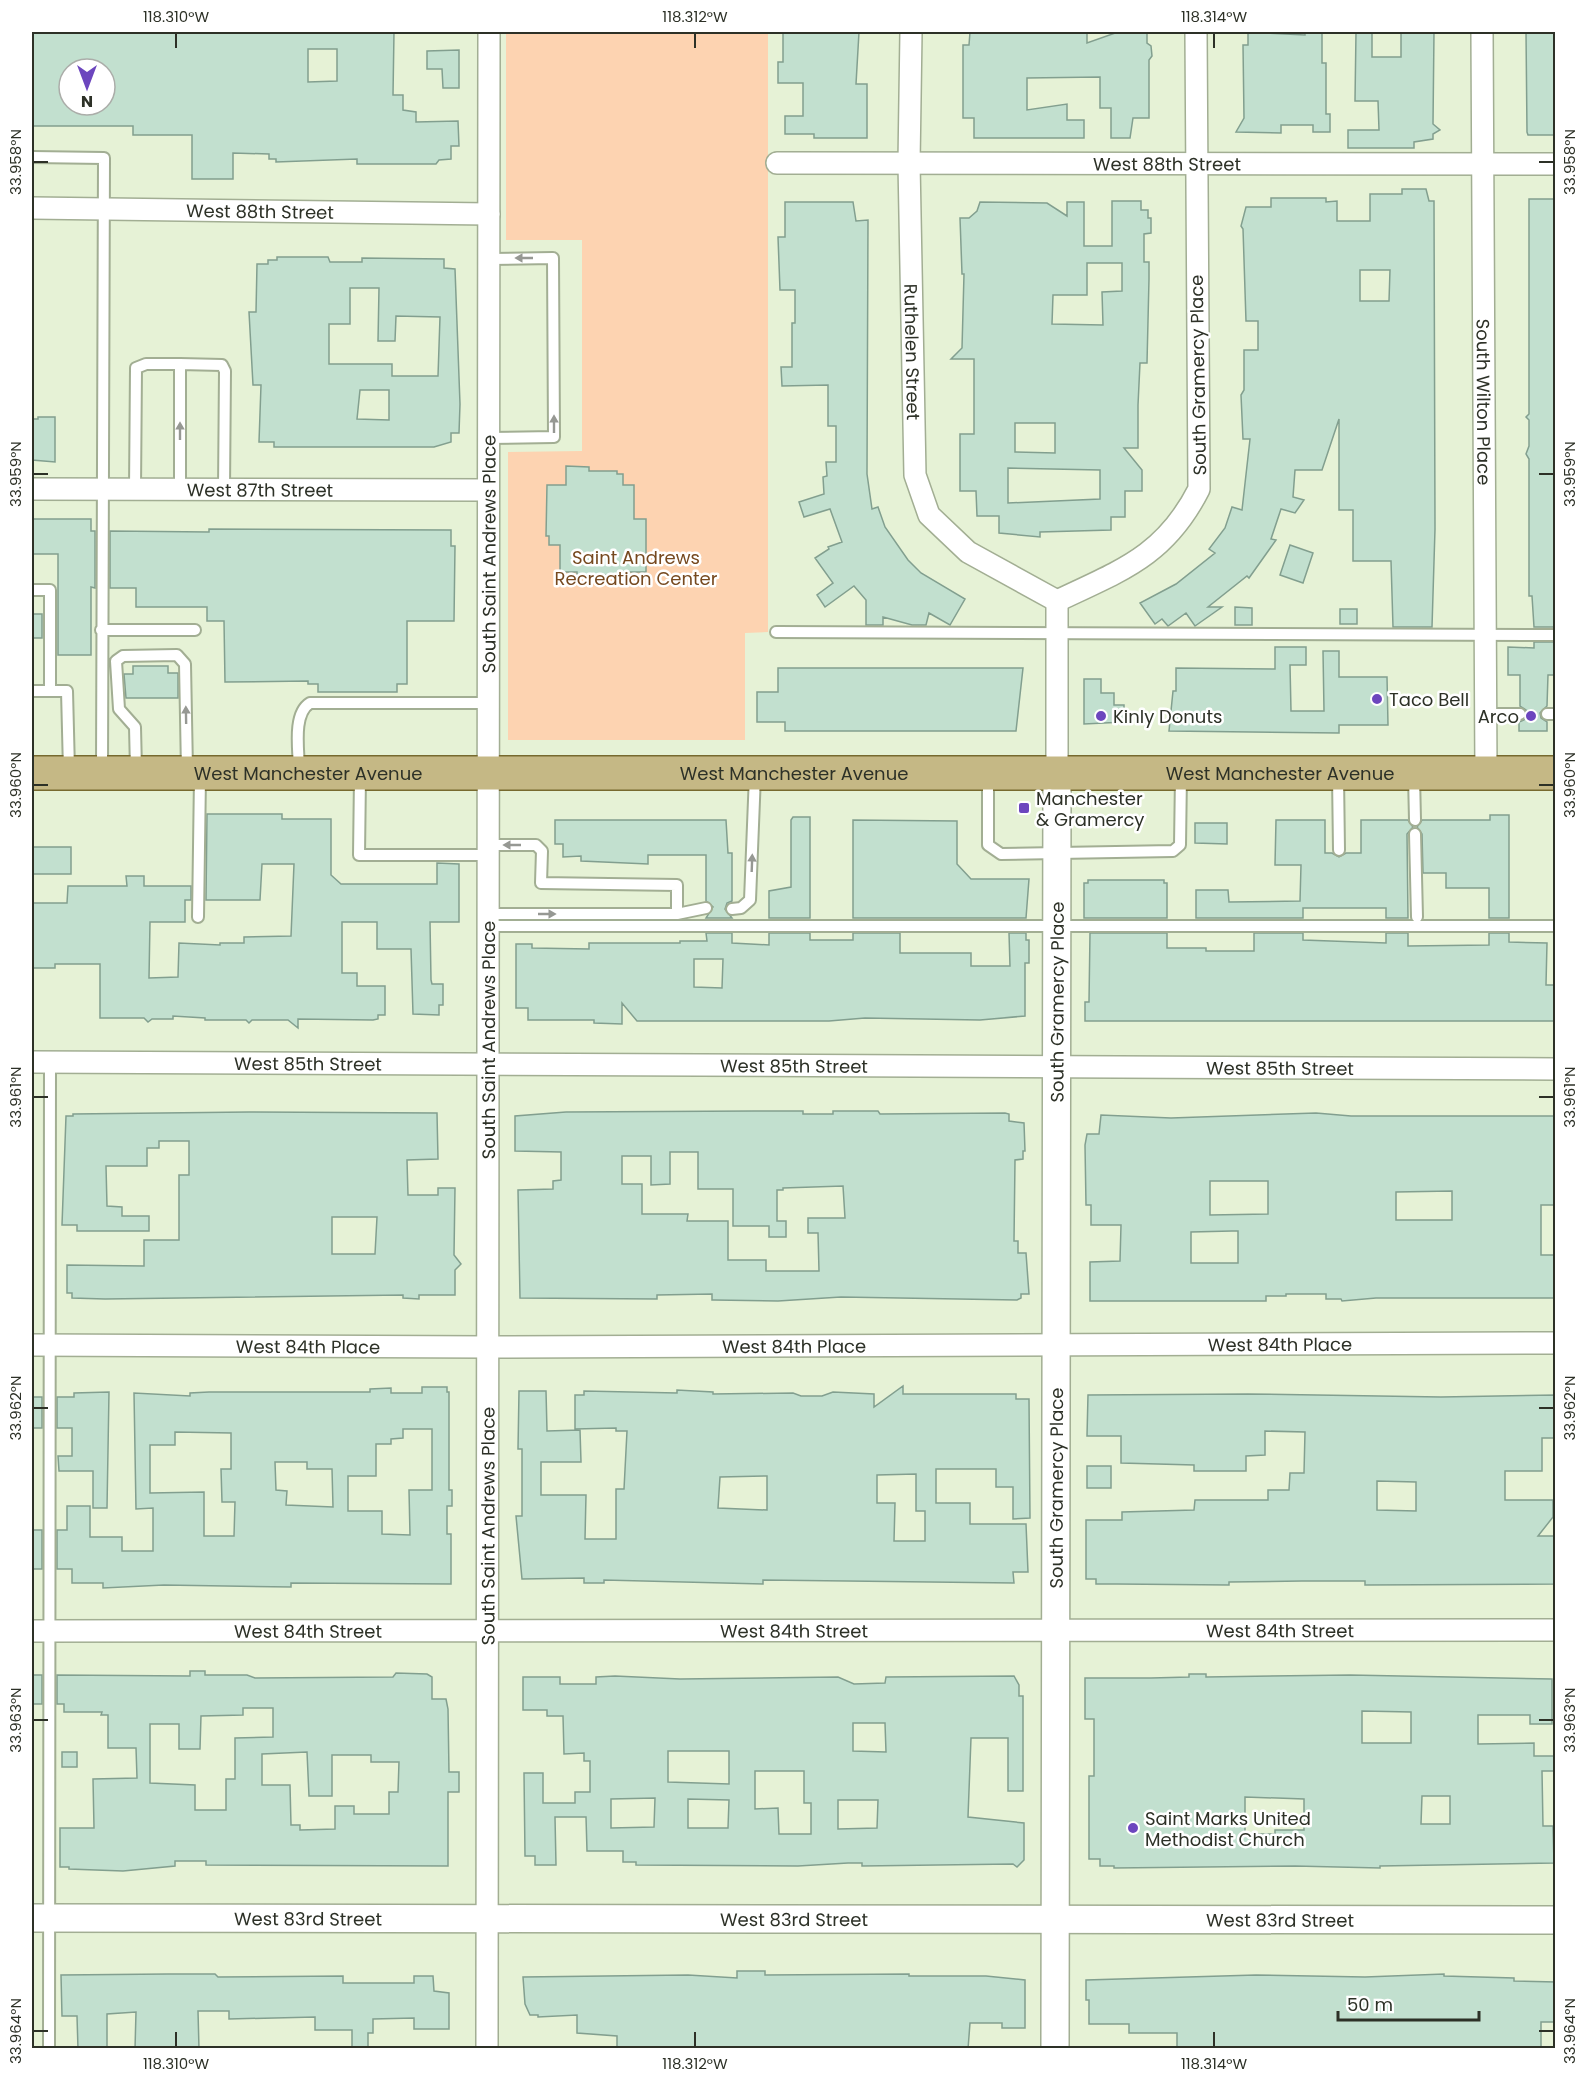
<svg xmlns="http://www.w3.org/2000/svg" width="1587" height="2080" font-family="Poppins,sans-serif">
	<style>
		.green { fill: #fdd3b1 }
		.building { fill: #c2e0cf; stroke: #829f8f; stroke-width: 1.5; fill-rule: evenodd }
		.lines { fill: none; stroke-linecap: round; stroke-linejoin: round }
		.service-casing { stroke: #a2ae93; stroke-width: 14 }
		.minor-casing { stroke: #a2ae93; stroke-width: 24 }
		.tertiary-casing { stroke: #a2ae93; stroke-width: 30 }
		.primary-casing { stroke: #776a2f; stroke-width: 36 }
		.service { stroke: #fff; stroke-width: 10 }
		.minor { stroke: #fff; stroke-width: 21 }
		.tertiary { stroke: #fff; stroke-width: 27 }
		.primary { stroke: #c5b885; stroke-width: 33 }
		.oneway { fill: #969893 }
		.ticks { fill: none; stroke: #2d3127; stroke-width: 2 }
		.poi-dot { fill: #6c46be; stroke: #fff; stroke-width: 2 }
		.labels { text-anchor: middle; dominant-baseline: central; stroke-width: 5; stroke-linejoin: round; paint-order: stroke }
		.street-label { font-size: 18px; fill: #2d3127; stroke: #fff }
		.park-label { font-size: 18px; fill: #76491f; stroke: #fff }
		.poi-label { font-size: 18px; fill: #2d3127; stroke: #fff; text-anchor: start }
		.neatline { fill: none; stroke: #2d3127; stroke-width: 2 }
		.ticks-label { font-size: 15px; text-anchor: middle; fill: #2d3127 }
	</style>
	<rect width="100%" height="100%" fill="#e6f2d6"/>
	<path class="green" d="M506,32H768V632L745,633V740H508V452L582,451V240H506Z"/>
	<path class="building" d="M32,32H394L393,95H403V110L416,112V122L458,121L459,146H451V159L439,160L436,164H357V159L276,162V159H269V154L233,153V179H192V135H133V126H32ZM308,49H337V81L308,82ZM69,69H105V105H69Z
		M783,32H859L856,84H867V138H814V134H785V116H803V83H778V62H783Z
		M970,32H1087V43L1118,32H1147V43L1151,46L1152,56L1149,60V118H1133L1130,138H1111V108H1100V77L1027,78V110L1067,104V120H1084V138H974V118H963V45H969Z
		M1248,32L1305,35V32H1322V63H1326V114H1330V132H1313V125H1281V133L1236,132L1244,118L1243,45H1248Z
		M1356,32H1372V57H1401V32H1434L1433,124L1440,130L1433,134V139L1414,142V148H1348V130H1379L1378,101H1355Z
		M1526,32H1556V135H1528L1527,132Z
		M459,50V88H443L442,69H427V51Z
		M1402,189H1426L1429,201H1434L1435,529L1432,627H1393L1391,561H1353V510H1339V419L1322,470H1295L1293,497L1304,500L1295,513L1281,509L1271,539L1276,540L1249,578L1247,576L1208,607H1222L1195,626L1186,613L1168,626L1162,619L1155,624L1140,603L1176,584L1215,553L1209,549L1225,528L1232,507L1242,510L1250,439H1243L1241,395L1244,390V350H1258V321H1246L1243,229L1241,226L1246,207H1271V198H1326V202L1337,201V221H1370V194H1402ZM1360,270H1390L1389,301H1360Z
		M1529,199H1556V627H1534L1532,596H1529V459L1526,454L1529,446V420L1526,417L1529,414Z
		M1112,201H1141V210H1148V218H1151V233L1144,234V262H1149V279L1147,363H1140L1138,405V448H1124L1142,470V491H1125V517H1111V530L1040,532V537L999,533V516H977L976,491H960V434H974V359H951L962,348L964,274H962L960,218H969L977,211L980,202L1047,203L1067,216V202H1084V246H1112ZM1087,263H1122V291L1102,292L1103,325L1052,324L1053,295H1087ZM1015,423H1055V453L1015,452ZM1008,468L1100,470V499L1008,503Z
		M785,202H853L856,221L868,220L867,474L872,509L878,507L885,527L908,560L921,573L965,599L950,625L929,613L926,625H912L883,617V625H866V600L854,586L825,607L817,595L833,583L815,558L829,549L828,547L842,542L830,509L804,517L799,502L824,494L823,477L827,476L826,462H836V426H828V385L782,386L781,367H792V323H795V290H780L778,237H785Z
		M277,257H328L330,262H362V258L444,259V268L455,269L460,404L459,433H451V442L434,447H274V442H259L261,385H253L249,312H256L257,264H268V260H277ZM350,288H379L378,341H395L396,316L440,317L438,376H392V364H329V324H350ZM360,390H389V420L357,419Z
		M38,417H55V462L32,460V419H38Z
		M566,466L589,467V471H617V474H623V485H634V519H646V572H629V575H577V572H560V545H549V536H546L547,485H566Z
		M32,519H91V531H95V588L91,587V655H58V554H32Z
		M209,529L451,530V546H455L454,621H407V684H397V692H318V684H308V681L225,682L224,621H207V607H136V588H110V531L209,532Z
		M1290,545L1313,553L1303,583L1280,575Z
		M1235,607L1252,608V625H1235Z
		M1340,609H1357V624H1340Z
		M32,614H42V638H32Z
		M1534,642H1556V675H1548L1547,706L1540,713L1541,718L1547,722V731H1519V722L1524,720L1527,715L1526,710L1520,706V675H1508V647L1534,648Z
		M1275,647H1306V665H1290L1291,711H1324L1323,651H1339V677H1387L1388,725H1339V733L1169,731L1173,691H1176V668L1275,669Z
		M133,666H168V673H178V698H126L124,674H133Z
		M778,668H1023L1016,731H785V722H757V692H778Z
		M1084,679H1101V693H1114V705H1124V722L1084,724Z
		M207,814H282V819H331V875L341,884H437V863L459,864V922H430L431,980L432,984H443V1005H439V1015L413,1014L411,949H377V922H342V973H357V986H385V1015H378V1019L373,1020L298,1019V1028L288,1020H252L249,1023L246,1020H205V1018L173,1016V1019H152L148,1022L144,1018H100V964H55V968H32V903H67L68,886H127L126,876H144V886H191V900H185V922H150L149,978L178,977L179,943L220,945V943H244V937L291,936L294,864H262L260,900H206Z
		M1490,815H1509V918H1489V888H1446V873H1423L1422,834L1417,827L1422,820H1490Z
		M793,817H810V918H769V891L791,887V820Z
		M555,820H726L728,853H732V901L727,903L725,909L732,918H706L713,907L706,901V855H648V864L581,861V856L563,857V844H555Z
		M853,820L957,821V864L971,879H1029L1026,918H853Z
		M1276,820H1325V853H1332L1339,857L1346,853H1361V820H1408L1413,827L1407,834L1408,918H1386V908H1303V918H1196V890H1228L1229,902L1300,901L1301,865H1275Z
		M1195,823H1227V844L1195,843Z
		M32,847H71V874H32Z
		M1088,880H1164V883H1167V918H1084V883H1088Z
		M706,933H732V943L769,945V933H810V940H853V933H900V953H971V966H1010L1009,933H1026V940H1029V963H1025V1016L980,1020L865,1018L829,1021H637L622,1003V1024L594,1023V1020H528V1008H516V944H532V948L589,949V943H680V941H707ZM694,959H723L722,988L694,987Z
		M1090,933H1167V948H1206V951H1254V933H1303V940L1386,943V933H1408V946L1489,945V933H1509V942L1547,943L1546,985H1556V1021H1085V1002H1089Z
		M754,1111H803V1114H833V1111H878L880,1114L1005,1113L1009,1114V1121L1024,1123L1025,1151H1023V1159L1015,1160L1014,1241H1018V1253H1026L1029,1294H1021V1298L1017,1300L841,1297L778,1301L714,1300H712V1294L657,1295V1299L520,1298L518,1190L553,1189V1181L561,1180V1152L515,1151V1116L566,1112ZM670,1152H698V1189H733V1226H769V1237H786V1221H777V1190H783V1188L843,1186L845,1218H808V1233H818L819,1271H766V1260H728V1221H687L688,1214H642V1184H622V1156H651V1185L670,1184Z
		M249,1112L437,1113L438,1159L407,1160L408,1195H438V1188H455L454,1255L461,1264L455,1270V1295H419V1299L403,1298V1295L105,1299L72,1298V1293H67V1265L144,1266V1240H179V1175H189V1141H159V1148H147V1166H106L107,1206L122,1207V1216H149V1231H77V1225H62L66,1116H73V1114ZM332,1217H377L375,1254H332Z
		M1316,1113L1351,1116H1556V1205H1541V1255H1556V1298H1376L1342,1301L1341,1299H1326V1294H1286V1296H1266V1301H1090V1262L1120,1261L1121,1225H1091V1205H1086L1085,1145L1087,1134H1099L1101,1115L1171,1118ZM1210,1181H1268V1214L1210,1215ZM1452,1191V1220H1396V1192ZM1232,1231H1238V1263H1191V1232Z
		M903,1386V1394H1016V1399H1029L1030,1518L1013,1519V1487H996V1469H936V1503H970V1524H1026L1028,1572H1013L1014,1583L763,1580V1584L604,1580V1583H584V1578L522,1579L516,1516H522V1449H518L519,1391H546L547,1431L580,1430L581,1462H541V1495H586L585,1539H616V1489H624L627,1431H616V1428L575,1429V1395H584V1391L677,1393V1390L713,1392V1394L793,1393L801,1396H822L833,1392L874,1394V1407ZM916,1474V1511H925V1541H894L895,1503H877V1475ZM767,1476V1510L718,1508L720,1477Z
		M422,1387H447V1392H449V1490H452V1506H447V1534H451V1584L291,1583V1587L164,1585L103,1588V1583H72V1569H57V1530H67V1506H90V1537H122V1551H153V1508L136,1509L134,1393L190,1396V1393L209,1392H370V1389L391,1388V1393H422ZM403,1429H432V1490H409L410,1535L382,1534V1511H348V1476H376V1444H391V1439L403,1438ZM175,1432L231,1433V1469H221L222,1502H235L234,1536H204V1492L150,1493V1445H175ZM275,1462H307V1469H332L333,1507L286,1505L287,1491L276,1490Z
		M109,1392L107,1508H93V1471H59L58,1456H72V1428H57V1397H74V1393Z
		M1248,1394L1441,1397L1556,1395V1438H1542V1471H1505V1500H1553V1517L1538,1536H1554L1556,1584L1365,1585V1581H1302L1229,1582V1585L1117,1584H1096V1579H1086V1520H1122V1512L1194,1510L1195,1500H1268V1490H1289L1290,1473H1304L1305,1432L1265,1431V1455L1246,1456V1471H1194V1465L1121,1463V1436H1087L1088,1395ZM1377,1481L1416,1482V1511L1377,1510Z
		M32,1397H42V1428H32Z
		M1087,1466H1111V1488H1087Z
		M32,1530H42V1569H32Z
		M190,1671H205V1675H247L255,1678L393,1677L396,1673L427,1674L432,1677V1699H446L448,1709L449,1772H459V1792H448V1866L206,1865V1861H175V1866L123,1871L69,1869V1867H60V1828H94L93,1779L137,1778L136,1748H108V1715H101L102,1712H64V1704H57V1675L190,1676ZM243,1708H273V1737L235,1738V1779H226V1810H195V1785L150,1783V1724H179V1749H200L201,1716L243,1715ZM307,1752L309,1796H332V1755H371V1762H399L398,1792H389V1814H354V1806H335V1829L300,1830V1825H291L290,1785H262V1754Z
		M1189,1674H1206V1677L1350,1675L1552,1679V1724H1530V1715H1478V1744L1534,1743V1756H1556V1771H1542L1543,1826H1553L1554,1863L1380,1866V1868L1295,1866L1114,1868V1866H1100V1859H1089V1776H1094V1719H1085V1678H1151L1189,1677ZM1362,1711L1411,1712V1743H1362ZM1422,1796H1450V1824H1421ZM1245,1797L1304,1799V1830H1275V1834H1245Z
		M32,1675H42V1704H32Z
		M615,1676L680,1679L838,1677L854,1684L885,1683L886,1677L1014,1676L1019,1685V1696H1023V1791H1008V1738H971L968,1817L1024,1823V1860L1017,1867L1013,1864L862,1866V1863H848L798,1866L636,1865V1862H623V1851H587L586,1817H555L556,1865H535V1856H525L524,1773H543V1803H575V1792H590V1761H584V1753L564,1754L563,1716H547V1710H523V1677H560V1684H596V1677ZM853,1723H885L886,1752L853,1751ZM668,1751H729V1784L668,1782ZM755,1771H804V1803H811V1834H779L778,1808L755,1809ZM655,1798L654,1827L611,1828V1799ZM688,1799L729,1800L728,1828H688ZM838,1800H878L877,1828L838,1829Z
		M62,1752H77V1767H62Z
		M737,1971H765V1975L909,1974V1976H986L1025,1980V2028H1002V2023H970L968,2049H617V2036L577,2033V2015L538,2017V2015H530L525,2004L523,1977L688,1975L737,1978Z
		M168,1974H215L218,1977L343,1976V1983H414V1976H433L434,1991L449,1993V2029H414V2018L373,2019V2033H368V2049H352V2030H315V2017L229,2019V2011H198L199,2049H135L136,2012L107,2014V2049H78L77,2016H62L61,1975Z
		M1444,1974V1976L1514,1978V1981L1556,1982V2022H1541V2049H1177V2033H1129V2024H1089V2000H1086V1980L1256,1975L1365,1977Z"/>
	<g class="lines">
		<g class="service-casing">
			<path id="service" d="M32,157L104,158L102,770
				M488,438L554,437L553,258L489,259
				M135,489L136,368L146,364H180
				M180,489V364L222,365L225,371L224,489
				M32,590H50V691
				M101,630H195
				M776,632L1556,635
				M32,691H67L69,770
				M1485,714H1520
				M1547,714H1556
				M136,769L135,727L119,709L116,661L123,656L177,655L185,664L187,770
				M299,770C299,752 292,714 310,703H488
				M1338,776L1339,850
				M1414,776L1415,820
				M360,777L359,855H488
				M988,777V845L1001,854L1173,851L1180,845L1181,775
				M1415,834L1417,917
				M488,845H536L542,851L541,883L677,885V914
				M732,909L741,908L750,900L755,775
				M488,914H677L706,908
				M198,917L200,777
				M489,926H1556
				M49,2048L50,1062"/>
		</g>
		<g class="minor-casing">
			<g id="minor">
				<path id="s1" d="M911,32L909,163L915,475L929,515L968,552L1057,601"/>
				<path id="s2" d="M1482,32L1486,773"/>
				<path id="s3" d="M777,163L1556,164"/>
				<path id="s4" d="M32,208L489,214"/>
				<path id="s5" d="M32,489L487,490"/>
				<path d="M1057,601C1122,570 1165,556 1199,489L1196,32"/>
				<path d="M1057,771V601"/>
				<path id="s6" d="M32,1062L1556,1069"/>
				<path id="s7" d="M32,1345L488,1347L1556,1343"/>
				<path id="s8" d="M32,1631L1556,1630"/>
				<path id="s9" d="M487,2048L489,32"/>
			</g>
		</g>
		<g class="tertiary-casing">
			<g id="tertiary">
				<path id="s10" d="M32,1918L1556,1920"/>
				<path id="s11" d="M1055,2048L1057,771"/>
			</g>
		</g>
		<g class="primary-casing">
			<g id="primary">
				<path id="s12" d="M32,773H1556"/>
			</g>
		</g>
		<use href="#service" class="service"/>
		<use href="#minor" class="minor"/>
		<use href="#tertiary" class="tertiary"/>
		<use href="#primary" class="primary"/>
	</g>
	<defs><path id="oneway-solid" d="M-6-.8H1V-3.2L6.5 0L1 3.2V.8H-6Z" transform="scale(1.5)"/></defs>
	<g class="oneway">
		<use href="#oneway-solid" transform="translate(524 258) rotate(180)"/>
		<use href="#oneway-solid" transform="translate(554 424) rotate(-90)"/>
		<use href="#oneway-solid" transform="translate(180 431) rotate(-90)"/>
		<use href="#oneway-solid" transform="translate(186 715) rotate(-91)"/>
		<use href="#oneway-solid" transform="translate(512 845) rotate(180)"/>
		<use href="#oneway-solid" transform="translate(752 863) rotate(-88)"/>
		<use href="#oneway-solid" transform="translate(547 914)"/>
	</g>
	<path class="ticks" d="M176,33V48M695,33V48M1214,33V48M33,162H48M1539,162H1554M33,474H48M1539,474H1554M33,785H48M1539,785H1554M33,1097H48M1539,1097H1554M33,1408H48M1539,1408H1554M33,1720H48M1539,1720H1554M33,2031H48M1539,2031H1554M176,2032V2047M695,2032V2047M1214,2032V2047"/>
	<g class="poi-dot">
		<circle cx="1377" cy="699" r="6"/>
		<circle cx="1101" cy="716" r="6"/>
		<circle cx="1531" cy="716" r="6"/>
		<rect x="1018" y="802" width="12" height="12" rx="3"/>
		<circle cx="1133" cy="1828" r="6"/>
	</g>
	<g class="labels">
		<g class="street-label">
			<text stroke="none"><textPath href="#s3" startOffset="390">West 88th Street</textPath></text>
			<text stroke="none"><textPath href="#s4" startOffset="228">West 88th Street</textPath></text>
			<text stroke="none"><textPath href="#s1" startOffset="320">Ruthelen Street</textPath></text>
			<text transform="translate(1198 375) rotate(-91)">South Gramercy Place</text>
			<text stroke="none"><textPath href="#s2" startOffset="370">South Wilton Place</textPath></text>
			<text stroke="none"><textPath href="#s5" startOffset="228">West 87th Street</textPath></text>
			<text stroke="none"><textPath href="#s9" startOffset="1494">South Saint Andrews Place</textPath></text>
			<text stroke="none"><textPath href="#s12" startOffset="1248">West Manchester Avenue</textPath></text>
			<text stroke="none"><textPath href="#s12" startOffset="762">West Manchester Avenue</textPath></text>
			<text stroke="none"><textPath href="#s12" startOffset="276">West Manchester Avenue</textPath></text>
			<text stroke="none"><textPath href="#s11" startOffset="1046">South Gramercy Place</textPath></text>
			<text stroke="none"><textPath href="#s9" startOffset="1008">South Saint Andrews Place</textPath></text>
			<text stroke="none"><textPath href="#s6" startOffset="276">West 85th Street</textPath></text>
			<text stroke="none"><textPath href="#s6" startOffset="762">West 85th Street</textPath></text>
			<text stroke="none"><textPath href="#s6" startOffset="1248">West 85th Street</textPath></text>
			<text stroke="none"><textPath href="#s7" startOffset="1248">West 84th Place</textPath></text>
			<text stroke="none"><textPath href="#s7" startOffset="276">West 84th Place</textPath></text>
			<text stroke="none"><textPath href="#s7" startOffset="762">West 84th Place</textPath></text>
			<text stroke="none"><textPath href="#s11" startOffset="560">South Gramercy Place</textPath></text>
			<text stroke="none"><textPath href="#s9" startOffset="522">South Saint Andrews Place</textPath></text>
			<text stroke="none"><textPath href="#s8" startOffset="762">West 84th Street</textPath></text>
			<text stroke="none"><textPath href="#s8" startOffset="1248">West 84th Street</textPath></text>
			<text stroke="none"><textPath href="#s8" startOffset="276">West 84th Street</textPath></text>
			<text stroke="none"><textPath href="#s10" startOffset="276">West 83rd Street</textPath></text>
			<text stroke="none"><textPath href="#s10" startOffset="762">West 83rd Street</textPath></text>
			<text stroke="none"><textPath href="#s10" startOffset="1248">West 83rd Street</textPath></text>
		</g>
		<g class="park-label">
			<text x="636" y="557">Saint Andrews<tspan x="636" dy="21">Recreation Center</tspan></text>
		</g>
		<g class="poi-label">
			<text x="1389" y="699">Taco Bell</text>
			<text x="1113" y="716">Kinly Donuts</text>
			<text x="1519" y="716" text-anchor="end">Arco</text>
			<text x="1036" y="798">Manchester<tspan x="1036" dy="21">&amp; Gramercy</tspan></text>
			<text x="1145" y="1818">Saint Marks United<tspan x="1145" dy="21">Methodist Church</tspan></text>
		</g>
	</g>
	<rect width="1587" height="2080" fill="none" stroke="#ffffff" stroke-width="66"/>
	<g transform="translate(87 87) rotate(180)"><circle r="28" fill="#ffffff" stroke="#abada9" stroke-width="1.5"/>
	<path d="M0-4.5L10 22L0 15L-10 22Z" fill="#6c46be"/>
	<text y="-9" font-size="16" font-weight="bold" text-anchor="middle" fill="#2d3127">N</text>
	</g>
	<path d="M1338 2011v9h141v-9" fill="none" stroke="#2d3127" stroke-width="3"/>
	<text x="1347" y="2011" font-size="18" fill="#2d3127" stroke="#ffffff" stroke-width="4.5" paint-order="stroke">50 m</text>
	<rect x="33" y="33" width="1521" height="2014" class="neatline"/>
	<g class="ticks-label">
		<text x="176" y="22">118.310°W</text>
		<text x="695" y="22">118.312°W</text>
		<text x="1214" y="22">118.314°W</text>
		<text transform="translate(1570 162) rotate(-90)" y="5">33.958°N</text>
		<text transform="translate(16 162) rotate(-90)" y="5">33.958°N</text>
		<text transform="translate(1570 474) rotate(-90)" y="5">33.959°N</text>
		<text transform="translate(16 474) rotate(-90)" y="5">33.959°N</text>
		<text transform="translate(1570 785) rotate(-90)" y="5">33.960°N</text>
		<text transform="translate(16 785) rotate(-90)" y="5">33.960°N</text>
		<text transform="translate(1570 1097) rotate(-90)" y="5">33.961°N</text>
		<text transform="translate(16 1097) rotate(-90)" y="5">33.961°N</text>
		<text transform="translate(1570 1408) rotate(-90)" y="5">33.962°N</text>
		<text transform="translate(16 1408) rotate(-90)" y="5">33.962°N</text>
		<text transform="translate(1570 1720) rotate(-90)" y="5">33.963°N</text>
		<text transform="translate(16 1720) rotate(-90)" y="5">33.963°N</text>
		<text transform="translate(1570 2031) rotate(-90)" y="5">33.964°N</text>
		<text transform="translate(16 2031) rotate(-90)" y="5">33.964°N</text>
		<text x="176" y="2069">118.310°W</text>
		<text x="695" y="2069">118.312°W</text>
		<text x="1214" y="2069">118.314°W</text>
	</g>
</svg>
